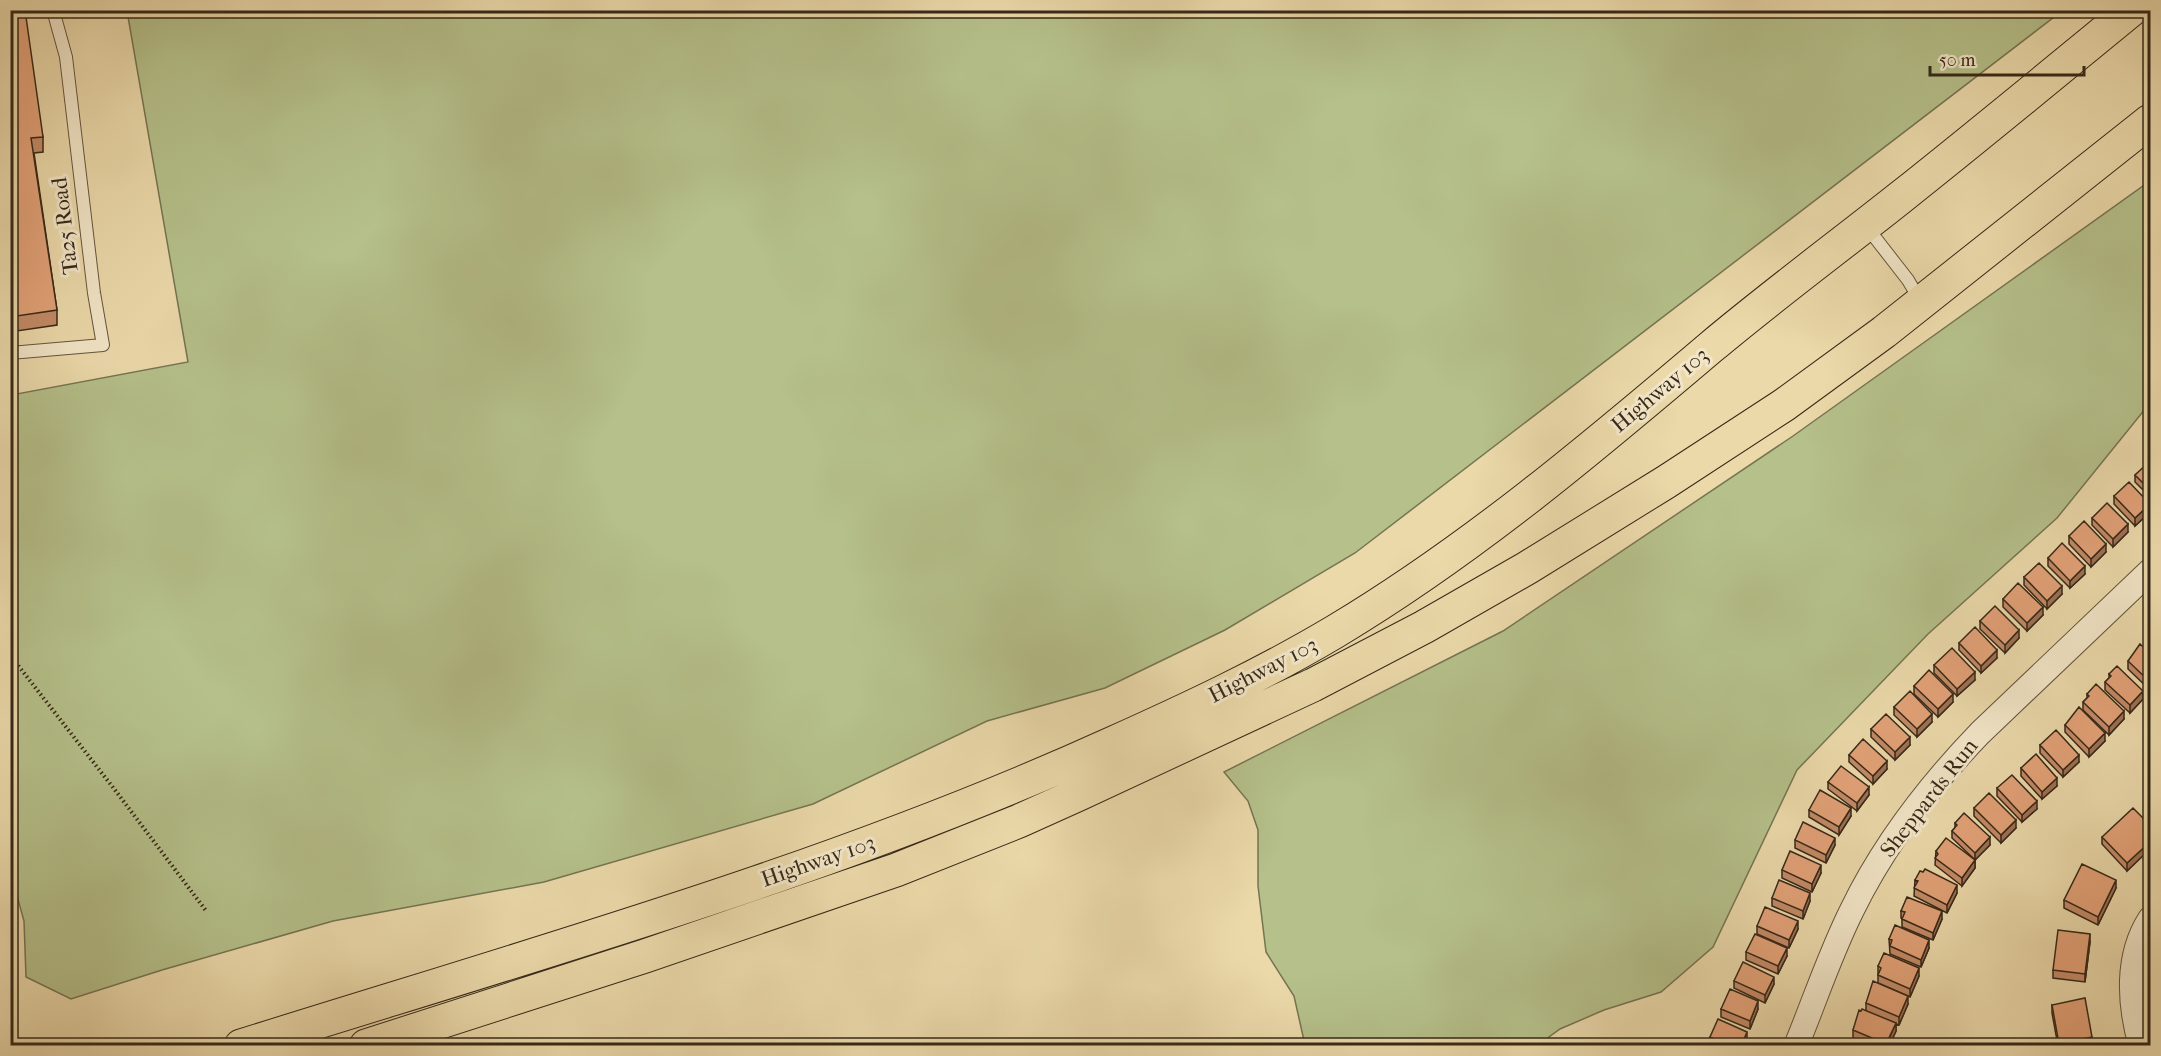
<svg xmlns="http://www.w3.org/2000/svg" width="2161" height="1056" font-family="'IM FELL French Canon',serif">
	<style>
		.green { fill: #b5c08a; stroke: #767452; stroke-width: 1.5 }
		.lines { fill: none; stroke-linecap: round; stroke-linejoin: round }
		.lane-casing { stroke: #63553d; stroke-width: 14 }
		.street-casing { stroke: #63553d; stroke-width: 26 }
		.highway-casing { stroke: #362919; stroke-width: 35 }
		.path { stroke: #362919; stroke-width: 4; stroke-dasharray: 1.5 3; stroke-linecap: butt }
		.lane { stroke: #f2e6c8; stroke-width: 12 }
		.street { stroke: #f2e6c8; stroke-width: 24 }
		.highway { stroke: #ebd9aa; stroke-width: 33 }
		.wall { fill: #c38b67; stroke: #362919; stroke-width: 1.5 }
		.shaded-wall { fill: #9f7154; stroke: #362919; stroke-width: 1.5 }
		.building { fill: #e3a278; stroke: #362919; stroke-width: 1.5 }
		.labels { text-anchor: middle; dominant-baseline: central; stroke-width: 6; stroke-linejoin: round; paint-order: stroke }
		.street-label { font-size: 22px; fill: #362919; stroke: #f2e6c8 }
	</style>
	<rect width="100%" height="100%" fill="#ebd9aa"/>
	<filter id="stains"><feTurbulence type="fractalNoise" baseFrequency=".00333" numOctaves="4"/><feColorMatrix values="0 0 0 0 .2 0 0 0 0 .09 0 0 0 0 .02 0 0 0 .5 -.17"/></filter>
	<radialGradient id="worn" r=".72"><stop offset=".6" stop-color="#630" stop-opacity="0"/><stop offset="1" stop-color="#630" stop-opacity=".3"/></radialGradient>
	<path class="green" d="M127,11V10L2062,11L1355,553L1225,630L1105,688L987,721L813,804L544,882L333,921L162,970L71,999L26,977L24,921L11,874L10,803L17,755L10,731L11,395L188,362Z
		M2150,181V403L2057,518L1928,634L1797,770L1713,947L1661,992L1604,1010L1560,1029L1538,1045H1305L1294,996L1266,952L1258,886V830L1248,801L1224,772L1503,631L1793,436Z"/>
	<g class="lines">
		<g class="lane-casing">
			<path id="lane" d="M1866,226L1908,280L1921,302
				M10,353L103,345L94,293L66,57L53,10"/>
		</g>
		<g class="street-casing">
			<path id="street" d="M1796,1046C1815,1000 1830,954 1852,910C1884,844 1929,786 1980,733L2150,571
				M2141,1046C2129,1004 2126,956 2150,919"/>
		</g>
		<g class="highway-casing">
			<path id="highway" d="M241,1046C534,954 831,871 1111,744C1187,710 1264,674 1336,631C1471,550 1592,448 1711,347C1773,295 1838,247 1901,197C1978,136 2054,73 2131,10
				M366,1046L645,956L896,870L1019,821L1079,794L1313,685L1424,627L1527,568L1666,482L1784,405L1884,332L2150,121"/>
		</g>
		<path class="path" d="M10,655L115,790L207,912"/>
		<use href="#lane" class="lane"/>
		<use href="#street" class="street"/>
		<use href="#highway" class="highway"/>
	</g>
	<path class="wall" d="M10,10L43,137V152L34,153L57,310V325L10,332Z
		M2151,462V498L2135,482V475Z
		M2114,496L2150,512L2135,526L2114,504Z
		M2092,518L2128,532L2113,547L2092,525Z
		M2069,536L2106,552L2091,567L2069,544Z
		M2048,558L2085,574L2070,588L2048,566Z
		M2024,577L2062,594L2047,609L2024,585Z
		M2003,599L2043,615L2027,631L2003,607Z
		M1980,621L2019,638L2005,653L1980,629Z
		M2151,638V650L2148,648V640Z
		M1959,643L1997,658L1981,673L1959,650Z
		M2151,654V691L2128,669V661Z
		M1934,665L1975,680L1957,696L1934,673Z
		M2109,674L2143,699L2130,713L2105,690V682L2109,678Z
		M1914,686L1953,702L1938,717L1914,694Z
		M2087,694L2124,719L2109,735L2083,710V702L2087,698Z
		M1894,707L1932,722L1917,737L1894,715Z
		M2065,725L2105,741L2089,757L2065,732Z
		M1871,729L1910,745L1895,760L1871,737Z
		M2040,745L2079,762L2063,777L2040,753Z
		M1849,755L1887,769L1873,784L1849,762Z
		M2021,768L2057,786L2042,799L2021,776Z
		M1828,782L1869,795L1857,811L1828,789Z
		M1997,788L2037,809L2022,822L1997,796Z
		M1974,808L2016,828L2001,843L1974,816Z
		M1809,810L1851,816L1839,835L1809,817Z
		M1955,823L1990,845L1975,860V868L1962,886L1935,865L1936,851L1974,859L1952,838V831L1955,828Z
		M2151,826V848L2127,871L2102,844V837Z
		M1795,840L1835,845L1826,863L1795,848Z
		M1782,870L1821,873L1812,892L1782,878Z
		M1915,880L1957,893L1947,913L1914,896Z
		M2116,888L2098,925L2064,908V900Z
		M1772,898L1810,901L1803,919L1772,906Z
		M1901,911L1942,919L1933,940L1902,927V919L1901,918Z
		M1757,926L1798,929L1789,948L1757,934Z
		M1889,939L1929,948L1921,967L1890,954Z
		M2090,942L2085,982L2053,978V970Z
		M1746,952L1787,956L1778,974L1746,960Z
		M1878,966L1919,976L1910,997L1878,983Z
		M1734,981L1774,984L1765,1003L1734,988Z
		M1866,1003L1908,1004L1899,1025L1896,1024V1031L1889,1046H1871L1853,1038V1030L1861,1011H1866Z
		M2052,1005L2092,1037V1045L2058,1046L2052,1013Z
		M1721,1009H1758L1750,1029L1721,1017Z
		M1710,1037L1747,1040L1745,1046H1707L1710,1044Z"/>
	<path class="shaded-wall" d="M2150,504V512L2135,526V518Z
		M2128,524V532L2113,547V539Z
		M2106,544V552L2091,567V559Z
		M2085,566V574L2070,588V581Z
		M2062,586V594L2047,609V601Z
		M2043,607V615L2027,631V623Z
		M2019,630V638L2005,653V645Z
		M1997,650V658L1981,673V666Z
		M1975,672V680L1957,696V689Z
		M2143,691V699L2130,713V705Z
		M1953,694V702L1938,717V709Z
		M2124,711V719L2109,735V727Z
		M1932,714V722L1917,737V729Z
		M2105,733V741L2089,757V749Z
		M1910,737V745L1895,760V752Z
		M2079,755V762L2063,777V770Z
		M1887,761V769L1873,784V776Z
		M2057,778V786L2042,799V792Z
		M1869,787V795L1857,811V803Z
		M2037,801V809L2022,822V815Z
		M1851,808V816L1839,835V827Z
		M2016,820V828L2001,843V835Z
		M1990,837V845L1975,860V868L1962,886V878L1975,860V853Z
		M1835,838V845L1826,863V855Z
		M2151,841V848L2127,871V863Z
		M1821,865V873L1812,892V884Z
		M2116,880V888L2098,925V917Z
		M1957,885V893L1947,913V905Z
		M1810,893V901L1803,919V911Z
		M1942,911V919L1933,940V933Z
		M1798,921V929L1789,948V940Z
		M2090,934V942L2085,982V974Z
		M1929,940V948L1921,967V960Z
		M1787,948V956L1778,974V966Z
		M1919,968V976L1910,997V989Z
		M1774,977V984L1765,1003V995Z
		M1908,996V1004L1899,1025V1017Z
		M1758,1001V1009L1750,1029V1021Z
		M1896,1023V1031L1889,1046H1886Z
		M1747,1032V1040L1745,1046H1741Z"/>
	<path class="building" d="M10,10H25L43,137L31,138L57,310L10,317Z
		M2150,461L2151,462V491L2135,475Z
		M2129,482L2150,504L2135,518L2114,496Z
		M2107,503L2128,524L2113,539L2092,518Z
		M2084,521L2106,544L2091,559L2069,536Z
		M2062,543L2085,566L2070,581L2048,558Z
		M2039,563L2062,586L2047,601L2024,577Z
		M2018,583L2043,607L2027,623L2003,599Z
		M1995,606L2019,630L2005,645L1980,621Z
		M1975,627L1997,650L1981,666L1959,643Z
		M2140,644L2151,654V683L2128,661Z
		M1952,648L1975,672L1957,689L1934,665Z
		M2117,666L2143,691L2130,705L2105,682L2111,676L2109,674Z
		M1929,670L1953,694L1938,709L1914,686Z
		M2096,684L2124,711L2109,727L2083,702L2089,696L2087,694Z
		M1910,691L1932,714L1917,729L1894,707Z
		M2079,707L2105,733L2089,749L2065,725Z
		M1886,714L1910,737L1895,752L1871,729Z
		M2056,730L2079,755L2063,770L2040,745Z
		M1863,739L1887,761L1873,776L1849,755Z
		M2036,754L2057,778L2042,792L2021,768Z
		M1841,766L1869,787L1857,803L1828,782Z
		M2012,775L2037,801L2022,815L1997,788Z
		M1820,790L1851,808L1839,827L1809,810Z
		M1989,793L2016,820L2001,835L1974,808Z
		M2133,808L2151,826V841L2127,863L2102,837Z
		M1964,813L1990,837L1975,853L1952,831L1957,825L1955,823Z
		M1803,822L1835,838L1826,855L1795,840Z
		M1946,838L1975,860L1962,878L1935,858L1938,854L1936,851Z
		M1790,851L1821,865L1812,884L1782,870Z
		M2082,864L2116,880L2098,917L2064,900Z
		M1925,869L1957,885L1947,905L1914,888L1918,881L1915,880L1920,871L1923,872Z
		M1779,880L1810,893L1803,911L1772,898Z
		M1907,897L1942,911L1933,933L1902,919L1905,912L1901,911Z
		M1765,907L1798,921L1789,940L1757,926Z
		M1895,925L1929,940L1921,960L1890,946L1892,940L1889,939Z
		M2058,930L2090,934L2085,974L2053,970Z
		M1755,934L1787,948L1778,966L1746,952Z
		M1884,953L1919,968L1910,989L1878,975L1881,968L1878,966Z
		M1743,962L1774,977L1765,995L1734,981Z
		M1873,981L1908,996L1899,1017L1866,1003Z
		M1730,989L1758,1001L1750,1021L1721,1009Z
		M2085,998L2092,1037L2059,1044L2052,1005Z
		M1862,1009L1896,1023L1886,1044L1853,1030L1859,1010L1861,1011Z
		M1718,1019L1747,1032L1741,1046H1729L1710,1037Z
		M1852,1039L1867,1046H1849Z"/>
	<g class="labels">
		<g class="street-label">
			<text transform="translate(65 226) rotate(-97)">Ta25 Road</text>
			<text transform="translate(1660 390) rotate(-40)">Highway 103</text>
			<text transform="translate(1263 670) rotate(-27)">Highway 103</text>
			<text transform="translate(1929 798) rotate(-52)">Sheppards Run</text>
			<text transform="translate(818 861) rotate(-19)">Highway 103</text>
		</g>
	</g>
	<rect width="2161" height="1056" fill="none" stroke="#ebd9aa" stroke-width="36"/>
	<rect x="12" y="12" width="2137" height="1032" fill="none" stroke="#362919" stroke-width="3"/>
	<rect x="18" y="18" width="2125" height="1020" fill="none" stroke="#362919" stroke-width="1.5"/>
	<path d="M1930 66v9h154v-9" fill="none" stroke="#362919" stroke-width="3"/>
	<text x="1939" y="66" font-size="18" fill="#362919" stroke="#f2e6c8" stroke-width="4.5" paint-order="stroke">50 m</text>
	<rect width="100%" height="100%" filter="url(#stains)"/>
	<rect width="100%" height="100%" fill="url(#worn)"/>
</svg>
